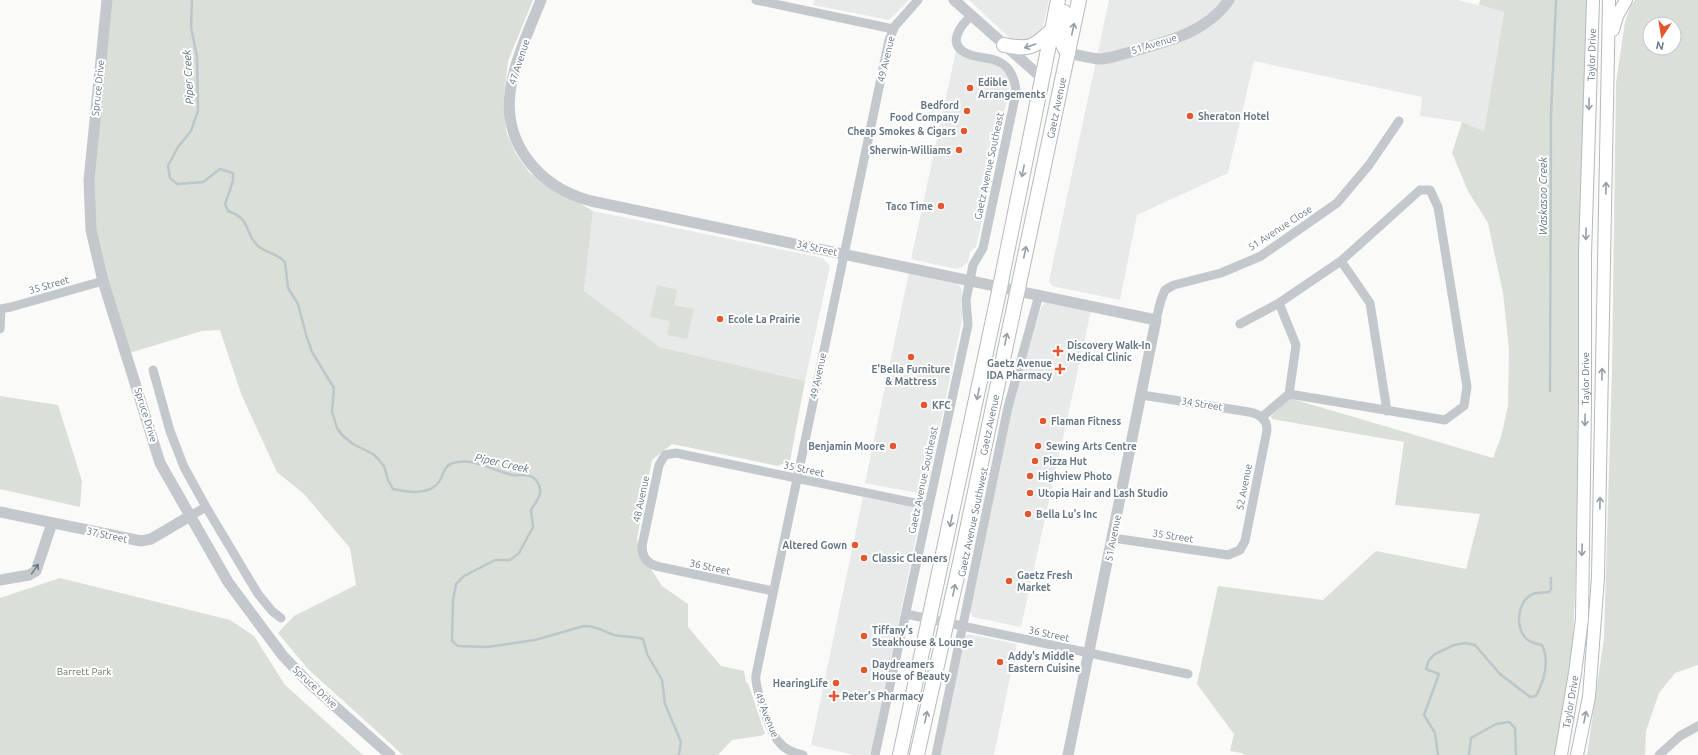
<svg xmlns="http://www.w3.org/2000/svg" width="1698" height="755" font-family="Ubuntu,sans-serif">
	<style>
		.built { fill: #e8e9e9 }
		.green { fill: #dadfd7; fill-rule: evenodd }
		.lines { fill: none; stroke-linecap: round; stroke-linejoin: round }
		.stream { stroke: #bbc7cb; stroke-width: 2.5 }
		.secondary-casing { stroke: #b3babf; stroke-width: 14 }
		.primary-casing { stroke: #b5babe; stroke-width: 16 }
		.minor { stroke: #c3c8cc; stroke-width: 9 }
		.tertiary { stroke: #c3c8cc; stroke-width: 11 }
		.secondary { stroke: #fff; stroke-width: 12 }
		.primary { stroke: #fff; stroke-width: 14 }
		.oneway { stroke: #939fa8 }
		.oneway2 { stroke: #6a7a87 }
		.poi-dot { fill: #e4572e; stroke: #fff; stroke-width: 1.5 }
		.labels { text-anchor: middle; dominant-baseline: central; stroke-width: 4; stroke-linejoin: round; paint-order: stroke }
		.street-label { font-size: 10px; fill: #657683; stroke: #fff }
		.poi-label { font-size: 10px; font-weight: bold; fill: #657683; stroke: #fff; text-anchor: start }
		.park-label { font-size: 10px; fill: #687a64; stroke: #fff }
		.water-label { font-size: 11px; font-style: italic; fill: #60757c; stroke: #fff }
	</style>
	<rect width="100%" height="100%" fill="#fafaf8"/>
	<path class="built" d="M814,0H909L889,20L813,5Z
		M969,0H1049L1041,35L1032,41L1014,42Z
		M1109,0H1457L1504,11L1484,131L1462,122L1420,116L1422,97L1254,61L1228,173L1137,215L1120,300L1052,286L1049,281Z
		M956,51L996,62L1007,74L1010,84L978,239L976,247L970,252L968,262L962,267L956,269L911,259Z
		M593,211L823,258L830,266L805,381L660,347L584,291Z
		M909,272L958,284L962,290L961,304L963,315L927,489L922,494L865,483Z
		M1045,302L1091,311L1021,627L973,617L969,610L1010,409L1041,308Z
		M863,497L915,508L919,511L920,518L872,750L869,755H854L811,745Z
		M968,634L1017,644L994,755H939L964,637Z"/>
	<path class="green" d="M107,0H533L508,61L504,96L506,131L516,154L530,173L593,211L584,291L660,347L805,381L790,461L778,466L672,444L652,460L637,538L640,558L651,569L662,586L688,604V627L721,666L744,671L746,682L748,683L765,734L760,736L732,740L718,755H403L308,669L278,633L294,616L356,585L350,548L304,494L277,472L242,396L220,330L202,331L126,354L91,230Z
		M1480,0H1587L1577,545L1573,640L1556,755H1244L1242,753L1230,751L1234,734L1197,684L1218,586L1323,600L1376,551L1466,569L1480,514L1395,505L1404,442L1272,419L1271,416L1289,398L1493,458L1501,437L1508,406L1509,349L1503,293L1488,223L1468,191L1452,153L1462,122L1484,131L1504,12L1479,5Z
		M1635,0H1698V665L1675,673L1659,693L1646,731L1645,755H1587L1604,638L1612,371L1616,83L1625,22L1631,5ZM1650,24H1674V48H1650Z
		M657,285L677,290L674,305L694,309L687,339L667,335L670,321L650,317Z
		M0,396L58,405L82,481L80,507L0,489Z
		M60,578L230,620L254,636L285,685L363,755H0V598Z"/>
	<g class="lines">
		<path class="stream" d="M192,0L191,27L197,57L198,111L191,131L178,147L168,166L170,178L177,184L203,182L220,169L233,173V181L225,204L228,211C253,220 243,232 258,246C266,253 277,253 285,262L288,288L298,304L307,338L312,352L334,388L332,412L337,428L342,435L353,444L373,454L379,460L384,466L388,480L393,489C407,492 429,496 439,482C443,476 444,465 453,463C474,457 493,471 513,475C520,476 527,473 534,478C536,480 538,483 539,485C543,495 535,503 531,510L533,527L519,553L510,560H495L464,576L456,584L453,600L452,641L458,646L487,647L535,640L584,626C598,626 602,631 614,635C624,637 634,636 643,639L647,654L662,680L665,704L681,742L679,755
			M1550,391L1551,114L1556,0
			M1438,755L1435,733L1424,715L1439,674L1426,669L1429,660L1435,654L1454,645L1465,643L1475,645L1500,674L1530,697L1536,696C1544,681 1550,662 1542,645C1538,644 1531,643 1528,640C1514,630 1517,600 1533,594C1538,592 1544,593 1549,592L1551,589V578
			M1469,755L1471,738L1496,724L1509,722L1515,728L1516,755"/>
		<g class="secondary-casing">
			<g id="secondary">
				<path d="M1613,30L1617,16L1626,0"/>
				<path id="s1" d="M1561,755L1575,673L1582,619L1585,403V254L1593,0"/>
				<path d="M1577,755L1589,697L1598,577L1609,0"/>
			</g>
		</g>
		<g class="primary-casing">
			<g id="primary">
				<path d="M1064,12C1062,27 1057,40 1068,53"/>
				<path d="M1004,45C1030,50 1033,48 1052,30"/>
				<path d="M900,755L1000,287L1058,0"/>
				<path id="s2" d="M917,755L961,558L1079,0"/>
			</g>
		</g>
		<path class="minor" d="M756,0L893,29
			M1341,261L1370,303L1387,411
			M0,309L11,307L103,281
			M1156,320L1161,300L1165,290L1174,285L1221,273L1261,256L1337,203L1369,165L1399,121
			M1240,324L1279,303L1341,261L1420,190H1430L1438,207L1467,387L1464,406L1445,420L1289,394
			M0,329L1,309
			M153,370L170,431L184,467L206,507L258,594L272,611L281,618
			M1262,417L1289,394L1296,345L1279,303
			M190,516L206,507
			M1113,538L1228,555L1240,550L1245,541L1267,430C1267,419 1260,414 1249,412L1142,395
			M773,591L656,566C646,563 642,556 642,546L659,465L665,455L676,453L929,506
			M906,614L1188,674
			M803,755C793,753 785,750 779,742C771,734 754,686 756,675L889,40L895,26L918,0
			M875,755L968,325L966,300L973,265L983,248L1016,93C1016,84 1014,78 1009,70C997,54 979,61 964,52C947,42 962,24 971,16
			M936,755L1008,407L1039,295
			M1659,755L1680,736L1698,726"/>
		<path class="tertiary" d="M107,0L89,180L91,230L103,281L160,463L228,582L283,656L310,684L390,755
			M541,0C530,28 516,57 511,86C501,142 538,187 591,201L1156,320L1068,755
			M954,0L1042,78
			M1068,53C1079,55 1090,59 1101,59C1112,58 1123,54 1134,51C1169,41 1207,32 1229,0
			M0,512L141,541L151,539L190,516
			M0,580L29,575L36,571L52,523"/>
		<use href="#secondary" class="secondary"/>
		<use href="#primary" class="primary"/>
	</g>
	<defs><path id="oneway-shaft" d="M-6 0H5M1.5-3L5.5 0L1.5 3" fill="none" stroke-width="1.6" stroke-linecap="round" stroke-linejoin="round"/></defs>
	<g class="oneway">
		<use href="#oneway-shaft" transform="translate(1073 29) rotate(-78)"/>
		<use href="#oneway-shaft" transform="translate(1030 46) rotate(161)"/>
		<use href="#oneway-shaft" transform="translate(1589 104) rotate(91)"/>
		<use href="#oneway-shaft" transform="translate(1023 171) rotate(101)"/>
		<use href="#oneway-shaft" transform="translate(1606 188) rotate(-89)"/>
		<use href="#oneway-shaft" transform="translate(1586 234) rotate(91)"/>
		<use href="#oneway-shaft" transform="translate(1025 252) rotate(-78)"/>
		<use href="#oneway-shaft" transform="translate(1006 339) rotate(-78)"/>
		<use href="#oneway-shaft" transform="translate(1602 374) rotate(-89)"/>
		<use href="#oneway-shaft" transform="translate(978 394) rotate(102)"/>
		<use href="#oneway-shaft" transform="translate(1585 420) rotate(91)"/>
		<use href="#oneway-shaft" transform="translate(1600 503) rotate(-89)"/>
		<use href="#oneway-shaft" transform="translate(951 521) rotate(102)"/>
		<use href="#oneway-shaft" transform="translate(1582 550) rotate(91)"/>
		<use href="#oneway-shaft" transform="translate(954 590) rotate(-78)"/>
		<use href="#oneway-shaft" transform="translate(926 717) rotate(-77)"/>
		<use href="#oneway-shaft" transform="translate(1585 717) rotate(-79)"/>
	</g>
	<use class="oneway2" href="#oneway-shaft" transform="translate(35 569) rotate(-55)"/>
	<g class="poi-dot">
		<circle cx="970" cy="88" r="4"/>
		<circle cx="967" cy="111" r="4"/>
		<circle cx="1190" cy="116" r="4"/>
		<circle cx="964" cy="131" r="4"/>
		<circle cx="959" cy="150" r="4"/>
		<circle cx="941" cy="206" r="4"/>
		<circle cx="720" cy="319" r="4"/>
		<path d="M1056 345h4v4h4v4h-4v4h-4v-4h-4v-4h4z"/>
		<circle cx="911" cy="357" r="4"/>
		<path d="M1058 363h4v4h4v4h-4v4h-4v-4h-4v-4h4z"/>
		<circle cx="924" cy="405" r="4"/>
		<circle cx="1043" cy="421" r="4"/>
		<circle cx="893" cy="446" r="4"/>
		<circle cx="1038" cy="446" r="4"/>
		<circle cx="1035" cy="461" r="4"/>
		<circle cx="1030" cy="476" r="4"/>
		<circle cx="1030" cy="493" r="4"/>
		<circle cx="1028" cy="514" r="4"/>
		<circle cx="855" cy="545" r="4"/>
		<circle cx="864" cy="558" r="4"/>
		<circle cx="1009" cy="581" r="4"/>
		<circle cx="864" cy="636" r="4"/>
		<circle cx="1000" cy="662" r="4"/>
		<circle cx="864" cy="670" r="4"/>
		<circle cx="836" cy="683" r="4"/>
		<path d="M832 690h4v4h4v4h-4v4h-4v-4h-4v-4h4z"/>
	</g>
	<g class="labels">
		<g class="street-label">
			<text transform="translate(1154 44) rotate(-17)">51 Avenue</text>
			<text stroke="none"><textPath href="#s1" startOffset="702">Taylor Drive</textPath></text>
			<text transform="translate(886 59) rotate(-77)">49 Avenue</text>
			<text transform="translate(519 62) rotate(-72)">47 Avenue</text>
			<text transform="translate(98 88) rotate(-84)">Spruce Drive</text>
			<text stroke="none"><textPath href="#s2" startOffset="662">Gaetz Avenue</textPath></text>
			<text transform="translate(989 166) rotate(-78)">Gaetz Avenue Southeast</text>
			<text transform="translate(1280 228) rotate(-33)">51 Avenue Close</text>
			<text transform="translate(817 248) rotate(12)">34 Street</text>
			<text transform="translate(49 285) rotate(-16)">35 Street</text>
			<text transform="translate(818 376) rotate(-78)">49 Avenue</text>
			<text stroke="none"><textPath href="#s1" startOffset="378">Taylor Drive</textPath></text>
			<text transform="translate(1202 404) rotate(9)">34 Street</text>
			<text transform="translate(146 415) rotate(73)">Spruce Drive</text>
			<text stroke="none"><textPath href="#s2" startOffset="338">Gaetz Avenue</textPath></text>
			<text transform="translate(804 469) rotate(12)">35 Street</text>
			<text transform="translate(923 480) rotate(-78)">Gaetz Avenue Southeast</text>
			<text transform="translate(1244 487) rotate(-79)">52 Avenue</text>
			<text transform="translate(641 499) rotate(-78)">48 Avenue</text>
			<text transform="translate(973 522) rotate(-78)">Gaetz Avenue Southwest</text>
			<text transform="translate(107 535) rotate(12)">37 Street</text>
			<text transform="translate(1173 536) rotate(9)">35 Street</text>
			<text transform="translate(1113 538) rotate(-79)">51 Avenue</text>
			<text transform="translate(710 567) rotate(12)">36 Street</text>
			<text transform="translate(1049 634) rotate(12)">36 Street</text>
			<text transform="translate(315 687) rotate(43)">Spruce Drive</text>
			<text stroke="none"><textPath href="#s1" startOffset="54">Taylor Drive</textPath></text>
			<text transform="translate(767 715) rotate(68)">49 Avenue</text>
		</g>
		<g class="poi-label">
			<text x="978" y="82">Edible<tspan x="978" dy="12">Arrangements</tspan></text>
			<text x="959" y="105" text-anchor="end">Bedford<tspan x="959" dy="12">Food Company</tspan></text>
			<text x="1198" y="116">Sheraton Hotel</text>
			<text x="956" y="131" text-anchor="end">Cheap Smokes &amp; Cigars</text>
			<text x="951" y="150" text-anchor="end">Sherwin-Williams</text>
			<text x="933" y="206" text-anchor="end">Taco Time</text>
			<text x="728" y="319">Ecole La Prairie</text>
			<text x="1067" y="345">Discovery Walk-In<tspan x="1067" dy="12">Medical Clinic</tspan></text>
			<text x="1052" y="363" text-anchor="end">Gaetz Avenue<tspan x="1052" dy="12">IDA Pharmacy</tspan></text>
			<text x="911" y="369" text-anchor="middle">E'Bella Furniture<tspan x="911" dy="12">&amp; Mattress</tspan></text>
			<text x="932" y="405">KFC</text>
			<text x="1051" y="421">Flaman Fitness</text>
			<text x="885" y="446" text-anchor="end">Benjamin Moore</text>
			<text x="1046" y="446">Sewing Arts Centre</text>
			<text x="1043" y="461">Pizza Hut</text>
			<text x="1038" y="476">Highview Photo</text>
			<text x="1038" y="493">Utopia Hair and Lash Studio</text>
			<text x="1036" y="514">Bella Lu's Inc</text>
			<text x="847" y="545" text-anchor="end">Altered Gown</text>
			<text x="872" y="558">Classic Cleaners</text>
			<text x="1017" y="575">Gaetz Fresh<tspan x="1017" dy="12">Market</tspan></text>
			<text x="872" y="630">Tiffany's<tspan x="872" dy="12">Steakhouse &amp; Lounge</tspan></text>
			<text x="1008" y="656">Addy's Middle<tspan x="1008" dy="12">Eastern Cuisine</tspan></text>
			<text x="872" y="664">Daydreamers<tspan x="872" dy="12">House of Beauty</tspan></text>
			<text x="828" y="683" text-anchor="end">HearingLife</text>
			<text x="842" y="696">Peter's Pharmacy</text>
		</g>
		<g class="park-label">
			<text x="84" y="671">Barrett Park</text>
		</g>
		<g class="water-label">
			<text transform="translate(188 77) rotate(-93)">Piper Creek</text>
			<text transform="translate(1543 196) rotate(-90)">Waskasoo Creek</text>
			<text transform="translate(502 463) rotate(13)">Piper Creek</text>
		</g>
	</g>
	<g transform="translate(1662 36) rotate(192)"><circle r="19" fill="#ffffff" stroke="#c1c8cd"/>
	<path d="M0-3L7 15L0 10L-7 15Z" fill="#e4572e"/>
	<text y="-6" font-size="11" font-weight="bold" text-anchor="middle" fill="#657683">N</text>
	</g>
</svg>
